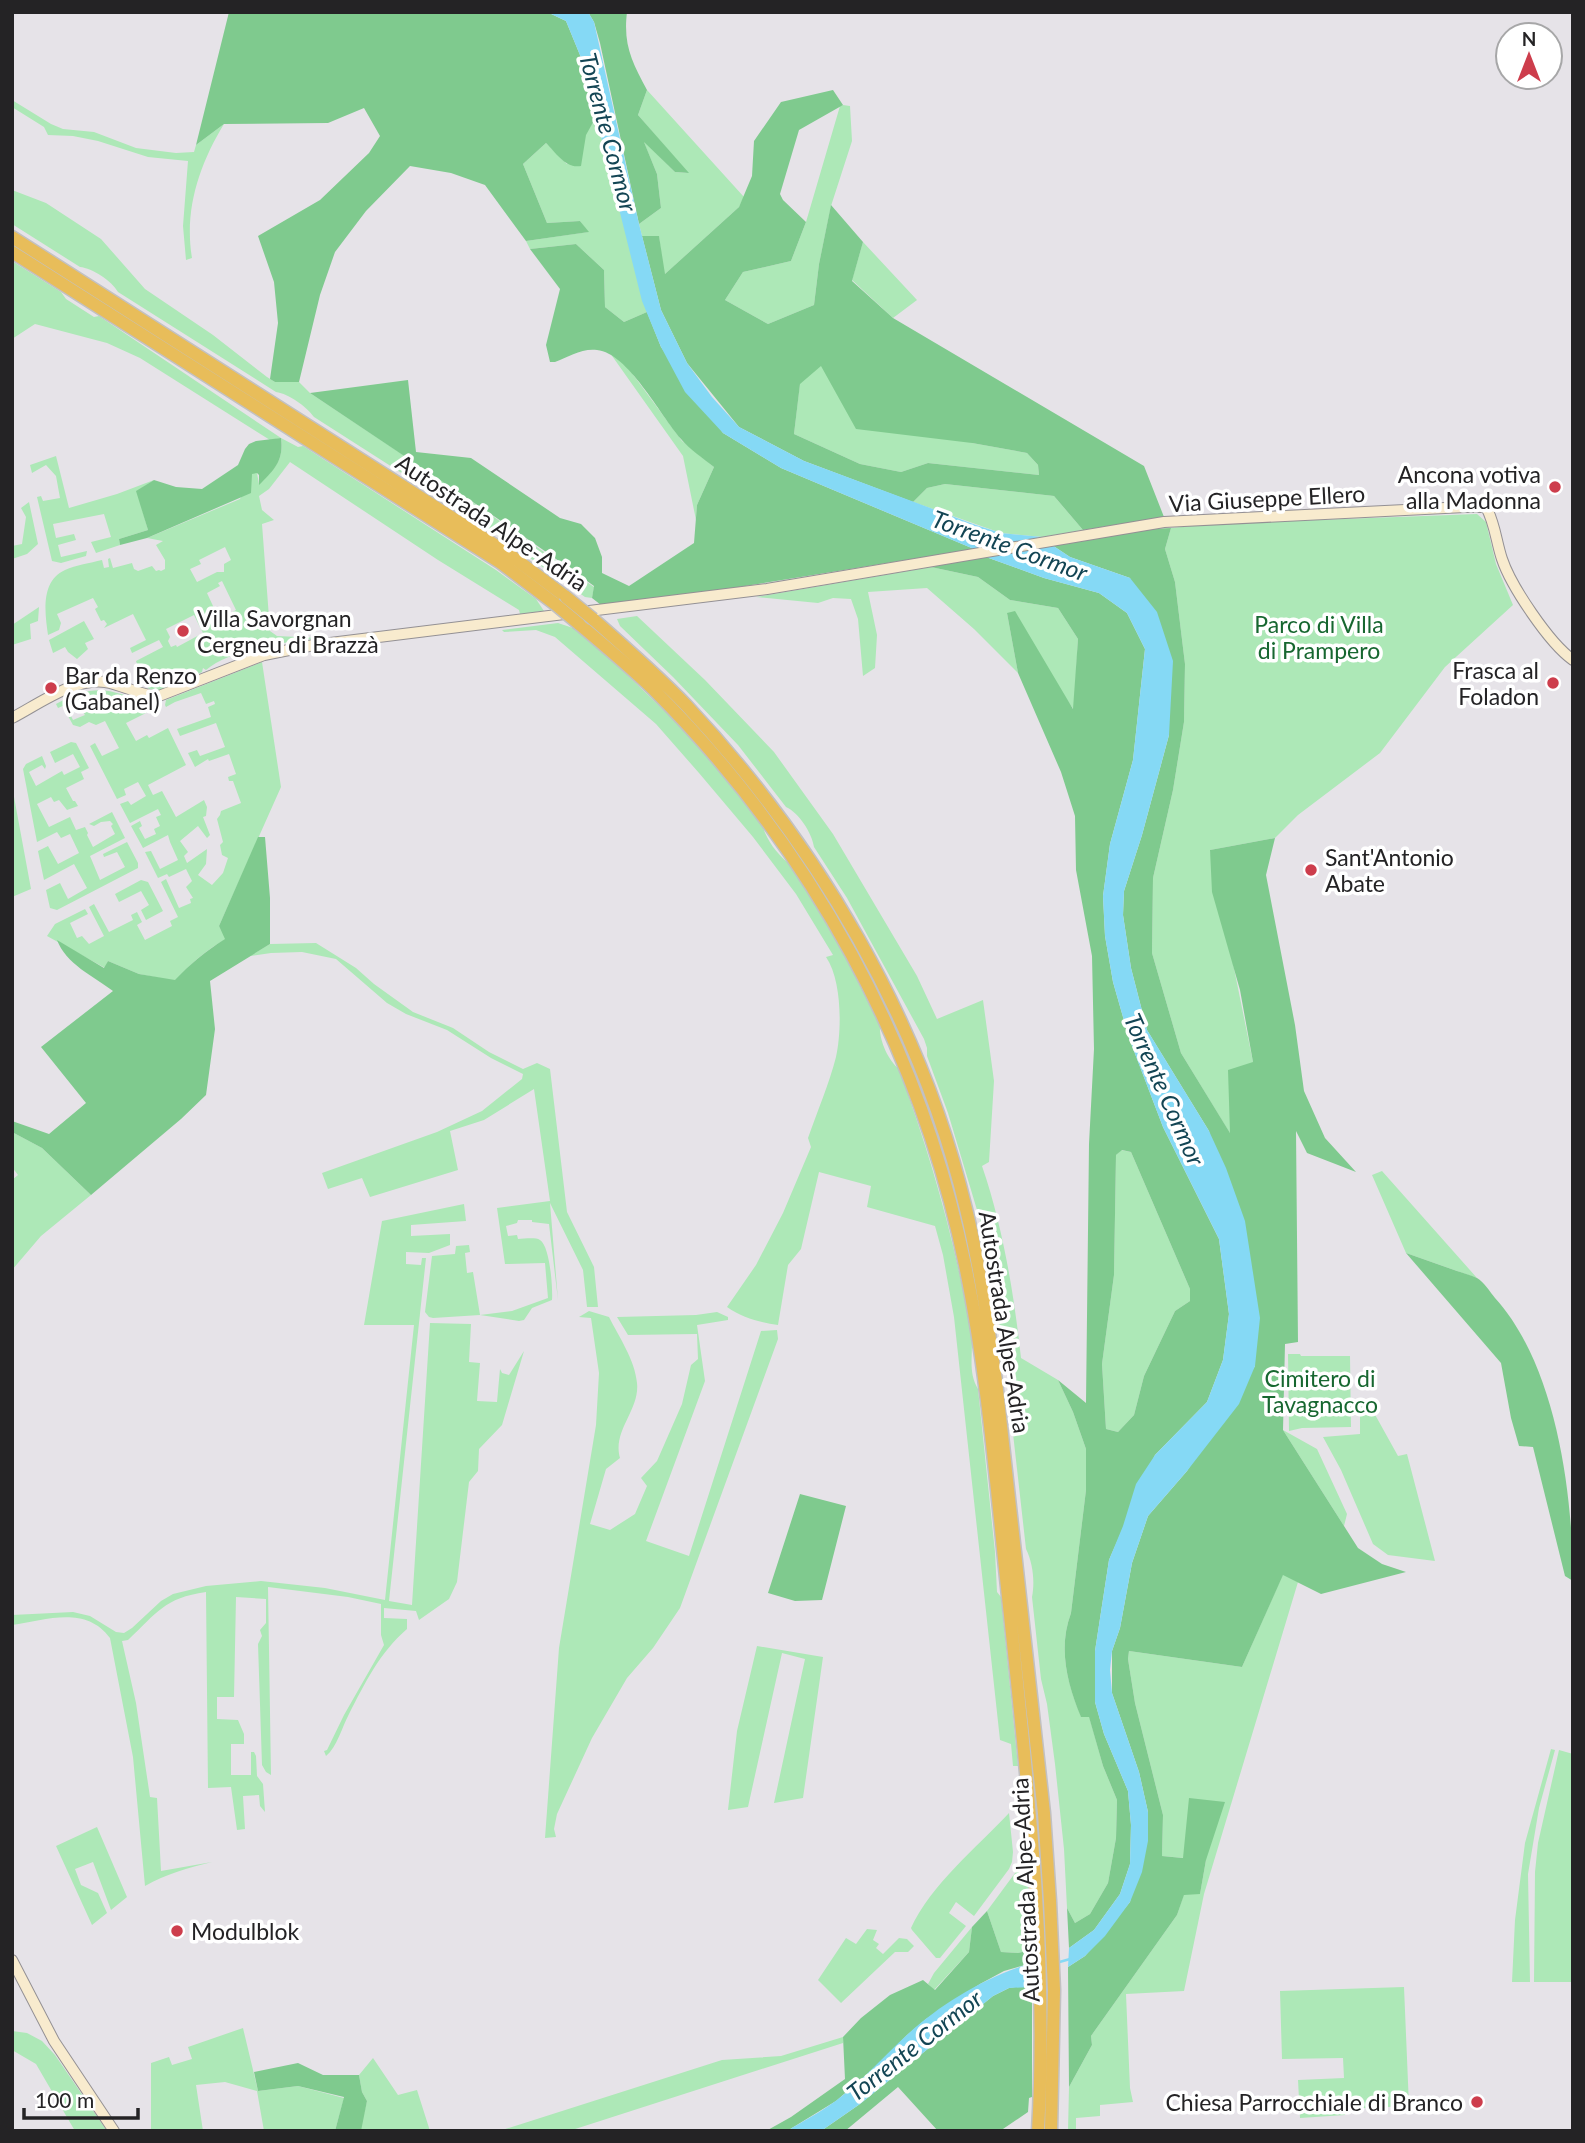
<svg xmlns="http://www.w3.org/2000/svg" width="1585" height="2143" font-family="Lato,sans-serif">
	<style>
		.green { fill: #ade8b7; fill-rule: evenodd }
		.forest { fill: #7fca8e; fill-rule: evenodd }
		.water { fill: #85d9f5 }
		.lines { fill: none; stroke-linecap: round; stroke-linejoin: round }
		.stream { stroke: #85d9f5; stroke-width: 2.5 }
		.secondary-casing { stroke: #939094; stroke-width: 12 }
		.highway-casing { stroke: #c2c1c2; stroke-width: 15 }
		.secondary { stroke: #f8ebce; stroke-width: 10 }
		.highway { stroke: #e8bd5a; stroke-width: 12 }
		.highway-bridge-casing { stroke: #c2c1c2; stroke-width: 15; stroke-linecap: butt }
		.highway-bridge { stroke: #e8bd5a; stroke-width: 12 }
		.poi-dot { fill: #cd3d4c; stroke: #fff; stroke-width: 2.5 }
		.labels { text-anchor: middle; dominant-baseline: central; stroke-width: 7; stroke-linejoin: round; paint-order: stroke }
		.poi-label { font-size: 23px; fill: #242325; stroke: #fff; text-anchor: start }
		.street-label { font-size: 23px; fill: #242325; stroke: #fff }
		.park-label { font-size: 23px; fill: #176730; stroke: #fff }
		.water-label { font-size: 24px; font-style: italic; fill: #134554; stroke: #fff }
	</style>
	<rect width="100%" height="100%" fill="#e6e3e8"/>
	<path class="green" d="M647,90L744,197L739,207L664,275L659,237L642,236L639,224L661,208L657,174L643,140L675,172L688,173L638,115Z
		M12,100L51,124L63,129L94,132L136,148L176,153L194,152L196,145L224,124C199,165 184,210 192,258L186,260L183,226L188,161L148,157L98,141L73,136L48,135L44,127L12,107Z
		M843,105L850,106L852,141L831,206L819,264L814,305L768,324L725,300L743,272L791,261L806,222L840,106Z
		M596,117L647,312L624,322L605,307L604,270L576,244L530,249L526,241L588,232L580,221L547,223L523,164L546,143L567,164Z
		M12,190L46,203L101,239L145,289L213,335L267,377L275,382H299L310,393L441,480L594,587L592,598L585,597L486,527L314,417C306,406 289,394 276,392L118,292C112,281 92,268 80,267L12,224Z
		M863,242L917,300L893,318L852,280Z
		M12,261L61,292L66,299L94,317L99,316L281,438L298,447L303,446L496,570L536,599L544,611L520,614L519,610L438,560L290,462L269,489L259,496L262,510L274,520L262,524L270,631L277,636L319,638C287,642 231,649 206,670L203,668L202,672C191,677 159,698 148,688C143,682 139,669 136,661L163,647L159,640L132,653L130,648L146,640L133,614L104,628L107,624L104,620L101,621L95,609L98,607L93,598L57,614L61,623L59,630L48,635C45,614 40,581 65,570C76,565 90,563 102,560L104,568L109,567L108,559L110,558L113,568L132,563L134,569L138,571L152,566L156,571L159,570L161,571L165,569V560L156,545L163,541L147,538L240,499L252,473H257L259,484C274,469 284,461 281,438L270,440L140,358L107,343L35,324L12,339ZM225,547L231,560L224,564V572H217L197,582L190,569L201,564L199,560ZM222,581L236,610L219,619L207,593L220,586L218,583ZM194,615L203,633L177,647L176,645L171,647L168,641L170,637L166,629Z
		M610,353L626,365L682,441L714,467L697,505L696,520L683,456Z
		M821,365L972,443L1027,453L1038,465L1039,475L928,463L901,472L860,464L794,434L800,383Z
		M56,456L69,508L117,494L154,480L137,491L148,530L119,539L120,545L96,553L91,542L111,537L104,514L53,524L56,538L74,534L76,540L58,545L61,557L87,551L86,556L61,563L52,561L37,497L41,496L43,501L60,498L56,476L46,465L32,473L30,465Z
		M945,484L1054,496L1083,530L1042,537L1001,533L913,502L927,488Z
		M29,502L38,544L27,554L12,559V546L22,544L26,517L21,508Z
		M1477,514L1486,522L1496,564L1513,605L1445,667L1380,753L1298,815L1275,838L1210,850L1253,1062L1231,1135L1181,1053L1152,953L1153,878L1173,790L1184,722L1185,664L1175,582L1165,549L1171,528L1211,524Z
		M931,567L978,577L1010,600L1058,608L1078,639L1074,710L1007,613L1018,673L974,629L927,588L868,592L877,635L875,668L863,676L858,619L851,599L833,598L818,603L756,597Z
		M39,607L38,621L30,624L31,639L12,645V625Z
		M637,616L705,680L774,752L833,834L917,976L937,1019L983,1000L994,1081L989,1162L982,1166C1003,1227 1014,1294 1021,1358L1058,1380L1073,1412L1086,1449V1490L1071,1613C1058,1648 1067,1683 1081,1716H1089L1103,1766L1117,1800L1116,1838L1108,1883L1090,1914L1075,1923L1067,1908L1064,1849L1055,1764L1047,1704L1041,1679L1032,1597C1035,1582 1033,1563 1026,1549L1008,1389C1013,1373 1009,1353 1002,1338L980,1220L948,1113L927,1056V1048L924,1039L847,898L814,847C812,833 799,813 786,807L738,745L673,677L620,626L617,619Z
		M84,621L94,639L85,643L88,649L77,659L68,652L65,647L53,653L49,640Z
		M558,623L573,628L619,667L674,720L724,776L763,827C767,841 777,853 787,862C795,869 803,883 809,893C835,936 858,981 880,1026C879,1040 888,1060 899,1069C926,1143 947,1213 963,1290C967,1306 972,1326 972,1343C972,1359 969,1374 978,1389L995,1552L997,1592L1001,1597L1018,1766H1013L1011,1744L1000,1740L954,1317L943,1255L935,1226L867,1207L871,1186L819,1172L801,1249L788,1265L778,1325C759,1322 743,1318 727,1307L756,1265L783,1213L811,1147L808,1138C817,1112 829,1084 836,1057C842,1030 842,980 826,957L833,955L796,894L753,837L699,773L656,724L555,637L536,630L504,632L502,630Z
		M262,662L281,787L219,926L226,939C206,950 190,964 175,981L139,974L108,961L105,968L47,936L55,924L85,909L88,914L70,923L77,938L82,936L89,944L104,936L89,907L94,904L109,932L133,920L131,915L137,912L142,922L137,925L145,940L172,926L170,921L178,917L161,882L166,879L179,908L191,903L190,899L193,898L186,887L192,881L186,869L169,877L167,874L158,878L145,852L151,851L160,869L178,860L170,842L168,835L143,848L131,826L140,821L142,826L139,828L145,839L156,834L154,829L160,826L156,817L161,815L158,809L130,823L120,804L128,801L131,805L146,796L138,782L124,789L126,795L117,799L90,746L95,743L102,756L119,748L105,721L96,725L89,722L80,727L73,725L67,714L69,712L73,720L85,715L83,712L92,707L86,696L58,708L56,704C98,681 110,691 152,704L156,708L126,723L136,741L147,735L149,738L168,728L186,765L148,785L153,795L162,791L176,817L204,800L207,807L206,816L203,817L210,835L207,838L198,826L180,841L188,852L184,856L187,863L207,849L206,864L198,875L212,885L223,873L228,858L222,855L220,845L223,842L217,819L220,815L221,811L241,803L233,781H229L228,777L236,774L229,754L209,761L208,759L195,767L188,753L197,750L200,756L225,747L216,723L180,736L177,729L211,717L208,707L215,704L214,701L206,704L201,693L175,702L166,707L165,705L166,700Z
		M71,742L76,743L89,768L81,772L84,779L66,788L73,801H75L78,806L67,810L59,800L54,802L51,797L37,804L49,827L70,817L76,830L85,827L88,833L87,835L93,847L115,834L111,826L113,824L110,821L101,822L94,826L89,824L112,812L125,838L90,856L100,880L125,867L117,852L104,857L103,854L127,842L138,863V868L57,910L50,908L46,890L60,883L68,899L87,888L74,864L44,880L38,851L48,846L58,864L79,853L70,834L61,838L57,832L37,842L23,769L26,764L42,756L46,766L45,769L42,765L29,772L36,786L62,771L64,775L80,767L73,754L55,763L50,752Z
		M12,786L31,889L12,897Z
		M141,880L148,882L163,911L146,920L141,910L149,905L141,891L119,902L115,894Z
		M316,943L356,968L374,984L413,1012L453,1028L489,1052L523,1069L537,1063L550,1069L567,1212L594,1267L598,1307H587L583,1270L550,1203L558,1300L549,1224L532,1222V1220H518L517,1223L506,1226L508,1236L517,1235L518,1239C524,1239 535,1237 540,1240C550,1246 553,1289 552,1300L532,1308L524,1320L519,1321L480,1315L433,1318L429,1317L425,1312L432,1256L455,1254L456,1246L469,1245L470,1252L465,1253L467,1273L473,1272L480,1315L512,1311L548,1298L545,1263L505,1264L497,1208L550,1201L534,1089L484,1120L450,1131L458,1170L370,1197L362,1178L328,1189L322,1173L437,1132L482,1111L522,1079L523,1074L491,1058L447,1030L406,1014L387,1003L336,959L302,952L271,953L250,956L270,944Z
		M12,1132L42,1148L91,1195L41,1236L12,1270V1180L18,1175L12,1167Z
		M1121,1150L1131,1152L1190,1289V1301L1175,1311L1144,1376L1134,1415L1118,1432L1106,1429L1102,1364L1114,1275L1116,1155Z
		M1382,1171L1477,1278L1406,1253L1372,1175Z
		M464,1204L466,1221L411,1225V1236L450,1234V1245L429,1253L406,1252V1264L421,1265L422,1258H426L389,1601L412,1605L430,1323L471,1324L469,1362L480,1363L477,1401L497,1402L500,1369L502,1373L509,1375L524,1351L502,1425L479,1449L478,1471L469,1482L457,1582L449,1599L419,1620L416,1611L384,1608V1618L407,1619V1629C380,1652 365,1683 349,1714C342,1727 337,1747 326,1756L324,1751L327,1750L344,1715L384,1645L381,1635V1604L348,1597L268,1587L271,1775L266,1772L262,1765L258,1644L262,1636L260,1630L266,1623V1599L236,1597L234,1697H217V1719L238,1720L244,1734V1744H231V1775H251V1752H254L256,1756L257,1776L263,1784L265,1812L260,1806L259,1795L243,1796L245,1829L237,1830L231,1787L208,1788L206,1592C164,1598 157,1613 128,1640L122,1641L136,1703L150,1797L157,1798L161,1871L212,1862C188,1868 166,1874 145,1886L133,1757L110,1638C86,1605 46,1620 12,1625V1615L73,1612L90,1616L116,1632L124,1633L132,1628L161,1601L173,1594L206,1586L261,1581L325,1588L385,1600L414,1325H364L382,1221Z
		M589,1311L609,1317C619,1337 635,1360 637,1383C640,1410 612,1431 620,1458L606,1469L590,1524L610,1530L635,1514L647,1486L641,1478L657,1461L682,1404L691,1365L698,1359L697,1334L628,1335L617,1317L696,1315L717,1312L728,1317V1320L697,1325L705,1381L646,1541L689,1556L761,1331L777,1330L778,1339L680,1608L653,1648L627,1678L592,1738L557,1814L554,1829L556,1837L545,1838L559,1648L596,1425L599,1373L591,1318L579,1317Z
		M1288,1354H1300L1301,1356H1350L1351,1427L1302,1428L1289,1431Z
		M1368,1402L1398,1456L1407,1454L1435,1561L1388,1555L1373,1544L1341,1470L1323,1437L1360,1434V1407Z
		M1283,1430L1317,1449L1347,1514L1344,1526Z
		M1283,1574L1298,1582L1204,1894L1184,1991L1126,1994L1130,2088L1133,2102L1100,2105V2116L1076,2118V2131H1068L1069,2087L1092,2045L1091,2036L1177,1915L1184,1894H1200L1206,1860L1162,1856L1163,1815L1135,1703L1128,1659L1129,1651L1242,1667Z
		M757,1646L823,1657L803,1798L774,1803L805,1659L782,1653L748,1807L728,1810L737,1731Z
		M1551,1749L1555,1750L1539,1808L1528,1874L1530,1982H1512L1515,1920L1525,1843Z
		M1559,1750L1573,1754V1982H1534L1535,1872L1538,1843Z
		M1019,1777L1027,1858L1031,1950L1018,1953L1001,1952L987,1911L1021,1865L1022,1854L1015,1783L1016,1778Z
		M1009,1813L1013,1852L1012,1862L1009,1869L974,1916L956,1902L949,1913L966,1926L940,1958H936L912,1930L911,1928C930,1886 977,1847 1009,1813Z
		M97,1827L127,1897L111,1910L93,1862L75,1869L81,1885L98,1893L107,1913L92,1925L56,1846Z
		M972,1927L969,1952L934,1990L928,1984L934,1973Z
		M867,1929L877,1930L873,1940L879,1944L876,1948L883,1954L899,1938L907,1939L914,1946L908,1952H895L841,2003L818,1980L846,1938L856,1944Z
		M1404,1987L1409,2106L1346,2109L1345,2115L1300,2118L1298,2080L1344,2078L1343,2058L1282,2059L1280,1991Z
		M243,2028L258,2091L298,2086L344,2098L335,2131L317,2129L315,2131H264L257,2091L225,2082L196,2085L203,2131H151V2063L169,2057L172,2065L192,2059L188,2047Z
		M12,2031L27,2033L42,2041L55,2055L107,2131H75L36,2064L12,2050Z
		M843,2037V2043L569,2131H499L722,2060L781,2056Z
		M373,2058L398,2095L417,2090L430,2131L360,2130L367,2101L362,2092L359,2075Z"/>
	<path class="forest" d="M229,12H547L566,21L582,60L596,117L586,135L581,166C566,169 556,153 546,143L523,164L547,223L580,221L589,232L526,241L485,185L451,173L410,166L366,211L335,252L320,295L299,382H275L270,379L278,323L274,282L258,236L320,200L369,153L380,136L364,108L328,123L224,124L196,145Z
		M588,12H627C623,45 632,62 647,90L638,115L689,173L675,172L644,142L657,174L661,208L639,224L600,43L594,22Z
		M833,90L843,105L799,130L780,194L783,200L806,222L791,261L743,272L725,300L768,324L814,305L819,264L831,205L863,242L852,281L893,318L1144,466L1164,517L1083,530L1054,496L945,484L927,488L913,502L804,461L739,427L687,363L661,310L642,236H659L665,274L739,207L752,176L754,141L781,102ZM821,366L856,429L972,443L1027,453L1038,465L1039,475L928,463L901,472L860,464L794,434L800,384Z
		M576,244L604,270L605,307L624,322L647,312L661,347L723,433L781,468L974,549L708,592L601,605L592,598L594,586C501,519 405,457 310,393L408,380L416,452L471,458L560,518L581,524L595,538L602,557V573L629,586L694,543L697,505L714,467C703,458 690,450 681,439C660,415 628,353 597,350C582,348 568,357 555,362H550L546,345L560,289L530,249Z
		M281,438C284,461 274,470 259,485V475L257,473L252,474L251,493L147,538L120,545L119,539L148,530L136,491L154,480L176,487L202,489L238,465L245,449L249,444L256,441Z
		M1171,528L1165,549L1175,582L1185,664L1184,722L1173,790L1153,878L1152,953L1181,1053L1230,1133L1228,1070L1253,1062L1240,990L1212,892L1210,850L1275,838L1266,875L1295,1025L1304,1091L1325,1138L1356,1172L1307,1153L1296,1131L1298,1342L1285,1344L1283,1430L1358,1548L1382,1564L1406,1572L1321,1594L1283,1575L1242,1667L1129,1651L1128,1659L1135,1703L1163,1815L1162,1856L1183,1858L1189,1798L1225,1802L1206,1860L1200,1894L1184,1895L1177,1915L1091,2036L1092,2045L1069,2087L1068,1967L1085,1956L1130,1902L1148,1812L1139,1772L1112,1693V1651L1120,1628L1132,1563L1148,1516L1187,1471L1255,1366L1209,1131L1147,1030L1131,968L1123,915L1124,891L1142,835L1169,735L1130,578L1070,557L1052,545L1150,529Z
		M986,557L1044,578L1099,593L1127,613L1145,649L1133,760L1110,844L1103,896L1105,936L1113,982L1129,1038L1163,1127L1219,1239L1229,1314L1223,1360L1207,1402L1155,1455L1109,1560L1095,1651V1702L1104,1734L1128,1791L1131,1825L1130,1864L1120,1894L1094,1930L1069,1948L1067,1908L1075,1923L1090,1914L1108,1883L1116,1838L1117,1800L1103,1766L1089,1717H1081C1067,1683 1058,1648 1071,1613L1086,1490V1449L1073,1412L1058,1380L1086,1403L1089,1144L1094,1049L1092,956L1076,870L1075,816L1061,772L1018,673L1007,613L1015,611L1073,709L1078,639L1058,608L1010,600L978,577L931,567ZM1122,1150L1131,1152L1190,1289V1301L1175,1311L1144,1376L1134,1415L1118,1432L1106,1429L1102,1364L1114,1275L1116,1155Z
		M258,837H265L270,898V944L210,981L215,1029L206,1095L181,1119L91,1195L42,1148L12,1132V1121L49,1134L86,1103L41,1047L113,991C93,976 66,964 57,940L104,968L108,961L139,974L175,980C190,964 206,951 225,939L219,926Z
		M1406,1253C1423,1259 1440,1265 1457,1271C1463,1273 1471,1275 1477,1278C1484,1282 1490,1292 1495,1298C1556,1365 1573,1493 1573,1581L1565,1576L1533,1447L1519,1446L1511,1418L1501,1363Z
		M800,1494L846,1506L822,1600L795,1601L768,1593Z
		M987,1911L1001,1952L1018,1953L1031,1950L1032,1963L1004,1971L980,1984L926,2019L907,2035L882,2061L836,2101L787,2131H766L791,2117L845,2079L843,2037L861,2018L890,1995L923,1980L935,1990L969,1952L972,1927Z
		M1022,1986L1032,1987V2097L1029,2098L1028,2112L1000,2131H938L898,2087L845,2131H821L860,2104L993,1996L1009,1988Z
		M298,2063L323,2075H359L362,2092L367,2101L361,2131H335L344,2097L298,2086L258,2091L254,2072Z"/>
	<path class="water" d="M547,12H588L594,22L639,224L661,310L687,363L712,397L739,427L804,461L976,525L1001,533L1042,537L974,549L781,468L723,433L685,392L661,347L642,301L582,60L566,21Z
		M1052,545L1070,557L1130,578L1157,612L1173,661L1169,735L1142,835L1124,891L1123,915L1131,968L1147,1030L1209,1131L1226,1168L1245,1221L1260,1318L1255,1366L1239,1404L1187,1471L1148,1516L1132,1563L1120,1628L1112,1651L1110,1670L1112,1693L1139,1772L1148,1812V1841L1142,1872L1130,1902L1105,1936L1085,1956L1068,1967L1069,1948L1094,1930L1120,1894L1130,1864L1131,1825L1128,1791L1104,1734L1095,1702V1651L1109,1560L1123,1526L1136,1484L1155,1455L1207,1402L1223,1360L1229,1314L1219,1239L1163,1127L1129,1038L1113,982L1105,936L1103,896L1110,844L1133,760L1145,649L1127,613L1099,593L1044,578L986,557Z
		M1032,1963V1987L1009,1988L993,1996L860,2104L821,2131H787C803,2121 821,2112 837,2100C863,2080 884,2056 908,2034C942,2003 987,1976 1032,1963Z"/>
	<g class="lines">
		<path class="stream" d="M1056,1963L1070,1959"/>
		<g class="secondary-casing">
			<path id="secondary" d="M12,718C39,704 73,678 105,682C124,685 140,696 159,696L264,655L314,645L767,589L1164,522L1465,507H1486C1495,523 1496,541 1502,559C1511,586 1549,643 1573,660
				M12,1960L54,2041L114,2131"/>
		</g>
		<g class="highway-casing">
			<path id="highway" d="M12,237L509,554L566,597
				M12,252L501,563L555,604
				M593,619C625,647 657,675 686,705C818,846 921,1020 966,1209C980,1266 988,1323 996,1381L1044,1813L1050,1901L1054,1990L1051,2131
				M579,624C604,645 629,666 653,689C811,847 920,1046 965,1265C989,1380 997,1499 1010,1615C1028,1787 1048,1958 1038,2131"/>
		</g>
		<use href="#secondary" class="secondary"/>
		<use href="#highway" class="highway"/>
		<g class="highway-bridge-casing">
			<path id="highway-bridge" d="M566,597L593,619
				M555,604L579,624"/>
		</g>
		<use href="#highway-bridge" class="highway-bridge"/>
	</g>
	<g class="poi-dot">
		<circle cx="1555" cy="487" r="7"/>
		<circle cx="183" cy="631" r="7"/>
		<circle cx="1553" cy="683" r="7"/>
		<circle cx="51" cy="688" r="7"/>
		<circle cx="1311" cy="870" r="7"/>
		<circle cx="177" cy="1931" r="7"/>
		<circle cx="1477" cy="2102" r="7"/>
	</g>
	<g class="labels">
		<g class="poi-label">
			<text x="1541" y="474" text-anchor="end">Ancona votiva<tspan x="1541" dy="26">alla Madonna</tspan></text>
			<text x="197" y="618">Villa Savorgnan<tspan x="197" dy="26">Cergneu di Brazzà</tspan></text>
			<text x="1539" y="670" text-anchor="end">Frasca al<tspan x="1539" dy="26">Foladon</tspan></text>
			<text x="65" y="675">Bar da Renzo<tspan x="65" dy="26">(Gabanel)</tspan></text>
			<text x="1325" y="857">Sant'Antonio<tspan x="1325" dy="26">Abate</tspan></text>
			<text x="191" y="1931">Modulblok</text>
			<text x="1463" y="2102" text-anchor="end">Chiesa Parrocchiale di Branco</text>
		</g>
		<g class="street-label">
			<text transform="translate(1267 498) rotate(-3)">Via Giuseppe Ellero</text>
			<text transform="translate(492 522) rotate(34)">Autostrada Alpe-Adria</text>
			<text transform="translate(1005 1322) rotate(81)">Autostrada Alpe-Adria</text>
			<text transform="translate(1025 1890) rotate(-93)">Autostrada Alpe-Adria</text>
		</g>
		<g class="park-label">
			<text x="1319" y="624">Parco di Villa<tspan x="1319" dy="26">di Prampero</tspan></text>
			<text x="1320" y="1378">Cimitero di<tspan x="1320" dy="26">Tavagnacco</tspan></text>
		</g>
		<g class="water-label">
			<text transform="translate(609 132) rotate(75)">Torrente Cormor</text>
			<text transform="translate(1010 545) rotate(20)">Torrente Cormor</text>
			<text transform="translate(1165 1089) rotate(66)">Torrente Cormor</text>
			<text transform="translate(914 2045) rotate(-38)">Torrente Cormor</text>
		</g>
	</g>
	<rect width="1585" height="2143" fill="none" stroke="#242325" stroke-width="28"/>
	<g transform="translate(1529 56)"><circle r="33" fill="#ffffff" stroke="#a7a7a8" stroke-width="2"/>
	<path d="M0-5L12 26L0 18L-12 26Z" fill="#cd3d4c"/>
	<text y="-10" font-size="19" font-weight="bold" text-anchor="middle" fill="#242325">N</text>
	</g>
	<path d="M24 2108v10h114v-10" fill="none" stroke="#242325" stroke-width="3.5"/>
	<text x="35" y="2108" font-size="21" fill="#242325" stroke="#ffffff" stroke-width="5" paint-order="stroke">100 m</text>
</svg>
